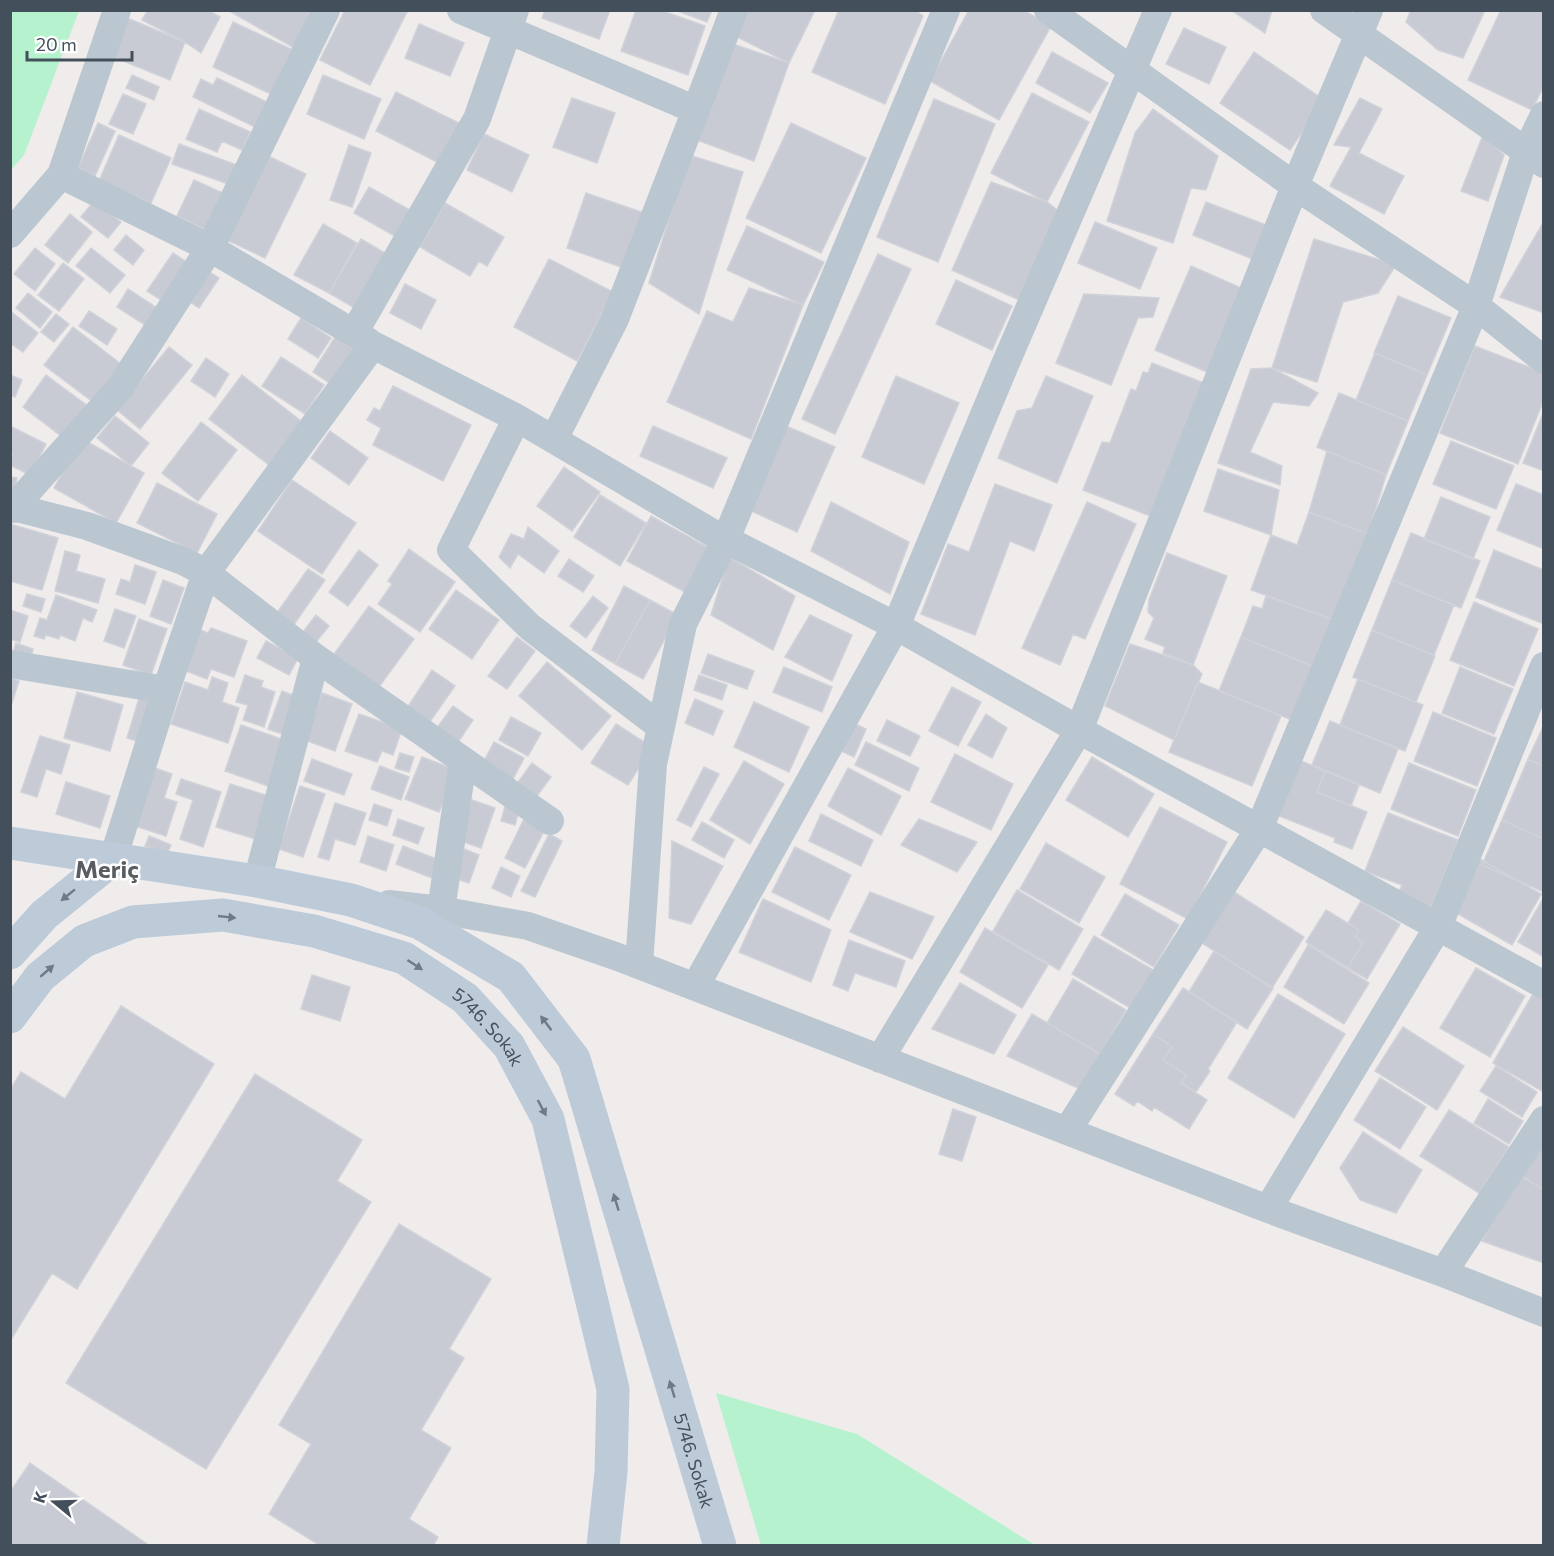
<svg xmlns="http://www.w3.org/2000/svg" width="1554" height="1556" font-family="Commissioner,sans-serif">
	<style>
		.green { fill: #b6f2cd }
		.building { fill: #c8cbd3; stroke: #d0d2d9; stroke-width: 1.5 }
		.lines { fill: none; stroke-linecap: round; stroke-linejoin: round }
		.street { stroke: #bbc7d0; stroke-width: 28 }
		.secondary { stroke: #bdcad8; stroke-width: 33 }
		.oneway { fill: #6e7b87 }
		.labels { text-anchor: middle; dominant-baseline: central; stroke-width: 5; stroke-linejoin: round; paint-order: stroke }
		.street-label { font-size: 18px; fill: #43505b; stroke: #fff }
		.district-label { font-size: 24px; font-weight: bold; fill: #595d62; stroke: #fff }
	</style>
	<rect width="100%" height="100%" fill="#f0ecec"/>
	<path class="green" d="M11,10L79,11L24,155L11,170Z
		M716,1393L857,1434L1035,1545H761Z"/>
	<path class="building" d="M148,10H208L220,17L201,53L185,42L142,20Z
		M232,10H309L298,50L231,12Z
		M345,10L407,12L370,85L320,60Z
		M545,10H610L599,39L542,18Z
		M636,10H660L705,26L688,75L621,51Z
		M675,10H712L707,22Z
		M747,10H815L789,63L735,36Z
		M839,10H915L923,16L885,104L812,72Z
		M969,10H1023L1051,26L999,120L930,81Z
		M1231,10H1272L1265,33Z
		M1411,10H1485L1463,58L1438,50L1406,22Z
		M1501,10H1544V85L1532,110L1468,80Z
		M127,18L185,42L170,80L111,56Z
		M233,22L291,49L271,94L213,67Z
		M419,24L464,43L450,76L405,58Z
		M1184,28L1226,47L1209,84L1166,64Z
		M733,44L789,63L754,161L697,140Z
		M1052,52L1108,83L1090,113L1036,83Z
		M1254,52L1324,100L1290,150L1220,103Z
		M132,75L159,87L154,100L126,88Z
		M323,75L381,99L364,139L307,114Z
		M217,78L267,102L255,127L193,97L201,79L213,85Z
		M396,92L461,124L441,164L376,131Z
		M1032,93L1089,122L1047,202L991,173Z
		M123,94L146,104L133,134L109,124Z
		M572,98L615,113L597,163L553,147Z
		M1360,98L1382,109L1359,153L1404,176L1384,214L1330,186L1351,147L1334,145Z
		M934,99L995,124L938,262L877,237Z
		M199,109L250,132L242,150L222,141L217,152L186,139Z
		M1153,109L1218,156L1206,190L1191,188L1173,243L1107,221L1135,133Z
		M98,123L115,131L95,176L78,168Z
		M791,123L866,158L821,253L746,218Z
		M484,134L529,155L512,192L467,170Z
		M119,135L171,158L151,203L99,181Z
		M1483,135L1504,155L1488,201L1461,191Z
		M179,144L237,165L231,185L172,164Z
		M349,145L371,153L352,207L330,200Z
		M689,155L743,172L699,314L649,283Z
		M268,156L306,174L265,258L227,240Z
		M194,180L223,193L206,230L177,216Z
		M991,182L1047,202L1062,214L1024,302L952,270Z
		M369,187L415,213L400,239L354,213Z
		M586,193L644,213L624,268L567,248Z
		M94,201L121,222L108,238L81,217Z
		M1206,202L1274,228L1260,262L1193,235Z
		M445,203L504,237L487,266L479,261L470,276L420,247Z
		M70,214L92,232L68,263L45,245Z
		M1544,221V313L1500,297Z
		M1095,222L1157,248L1140,289L1078,263Z
		M323,224L357,243L329,293L294,275Z
		M747,226L824,262L803,305L727,270Z
		M126,235L144,250L133,265L114,250Z
		M361,239L390,256L358,310L329,293Z
		M1314,239L1396,265L1378,293L1343,302L1317,382L1272,368Z
		M35,248L55,264L35,291L14,274Z
		M91,248L125,275L110,293L76,266Z
		M173,253L191,265L166,303L147,291Z
		M878,254L911,269L835,434L802,419Z
		M549,259L613,292L577,361L514,327Z
		M63,263L84,279L59,311L38,295Z
		M1191,266L1248,291L1212,374L1155,350Z
		M203,268L219,278L199,308L184,298Z
		M956,280L1012,306L992,350L936,324Z
		M405,284L436,300L421,329L390,313Z
		M749,288L803,305L751,439L667,402L707,311L733,322Z
		M128,289L157,308L145,325L117,307Z
		M28,293L52,312L40,328L16,308Z
		M1084,294L1159,298L1153,317L1138,318L1111,385L1056,363Z
		M1398,296L1451,318L1427,375L1374,353Z
		M10,311L38,333L23,352L10,343Z
		M89,311L117,329L107,345L79,326Z
		M56,314L69,324L54,342L41,332Z
		M301,318L331,338L318,358L288,339Z
		M73,327L122,365L93,402L44,365Z
		M335,337L357,351L334,386L313,372Z
		M1475,346L1544,373V399L1518,464L1440,433Z
		M169,347L192,365L140,429L117,410Z
		M1375,353L1427,375L1408,421L1356,400Z
		M281,357L324,385L305,414L262,386Z
		M206,358L229,374L215,397L191,381Z
		M1152,363L1204,383L1153,517L1083,490L1102,442L1110,443L1131,389L1136,391L1143,372L1148,373Z
		M1272,368L1318,393L1309,406L1273,402L1250,452L1282,466L1280,485L1218,463L1251,369Z
		M10,375L22,380L15,397L10,395Z
		M46,375L89,407L65,439L23,407Z
		M242,375L306,425L273,468L209,419Z
		M896,376L959,403L924,484L862,457Z
		M1046,376L1093,396L1057,483L998,458L1017,411L1032,408Z
		M393,386L471,425L443,481L373,445L381,428L367,420L374,408L380,411Z
		M1339,393L1408,421L1386,475L1317,447Z
		M1544,411V471L1523,463Z
		M115,416L149,443L131,466L97,438Z
		M201,422L237,450L198,501L162,473Z
		M10,426L46,444L30,475L10,465L13,454L10,452Z
		M653,426L727,458L713,488L640,456Z
		M786,426L835,447L797,532L749,510Z
		M330,431L368,458L349,485L311,458Z
		M82,439L144,473L116,523L54,488Z
		M1451,441L1514,466L1496,509L1433,484Z
		M1327,451L1386,475L1368,534L1309,512Z
		M564,467L600,492L572,531L537,506Z
		M1218,469L1279,490L1271,535L1204,511Z
		M10,477L17,478L12,503H10Z
		M292,480L356,523L322,574L258,531Z
		M157,483L217,514L197,553L137,523Z
		M995,484L1052,505L1034,551L1010,541L975,635L921,614L948,544L969,552Z
		M1516,484L1544,495V549L1497,530Z
		M600,495L646,523L620,566L574,537Z
		M1441,497L1490,517L1473,559L1424,539Z
		M831,502L909,542L890,594L811,551Z
		M1087,502L1136,524L1085,639L1073,634L1060,665L1022,648Z
		M1309,512L1368,534L1337,621L1251,590L1271,535L1297,545Z
		M651,516L709,548L685,592L627,561Z
		M10,524L58,538L42,590L10,581Z
		M528,527L559,551L544,573L518,554L510,568L499,557L511,534L524,539Z
		M1411,533L1480,561L1461,608L1392,580Z
		M409,549L455,582L420,632L378,604L392,584L388,581Z
		M359,550L378,565L348,606L329,592Z
		M1494,550L1544,570V624L1476,597Z
		M65,551L80,555L76,571L105,579L98,603L55,591Z
		M1167,553L1227,576L1193,665L1163,653L1165,647L1145,639L1154,618L1148,612L1149,600Z
		M729,557L795,596L773,650L711,615Z
		M569,559L594,576L583,592L558,576Z
		M135,565L156,572L145,604L116,594L121,579L130,582Z
		M308,569L325,580L293,626L276,614Z
		M163,580L184,588L171,624L150,616Z
		M1392,580L1454,605L1434,655L1372,630Z
		M624,586L650,600L615,664L592,650Z
		M456,590L499,620L472,659L429,629Z
		M27,594L45,599L41,612L23,606Z
		M56,595L97,610L92,622L83,618L75,641L60,635L59,639L46,635L44,639L34,636L40,618L47,620Z
		M593,596L608,608L586,638L570,626Z
		M1266,596L1337,621L1314,667L1241,637L1253,606L1262,609Z
		M650,600L678,615L643,679L615,664Z
		M1474,602L1538,629L1514,686L1450,660Z
		M369,606L414,639L379,687L334,654Z
		M115,609L136,616L124,648L104,641Z
		M10,610L28,616L20,642L10,639Z
		M316,615L329,626L316,642L303,632Z
		M810,615L852,635L832,681L785,657Z
		M139,619L167,629L151,675L123,665Z
		M196,628L208,633L211,628L247,641L234,677L211,669L207,679L181,669Z
		M1372,630L1435,656L1416,702L1353,677Z
		M517,637L535,651L507,689L488,676Z
		M1241,637L1314,667L1292,720L1219,691Z
		M266,641L298,658L289,675L257,658Z
		M16,643L33,649L30,661L12,655Z
		M1130,644L1193,665L1202,674L1174,740L1105,706Z
		M708,654L754,671L747,689L701,673Z
		M547,662L611,716L582,750L519,696Z
		M784,667L832,687L822,712L773,692Z
		M1460,667L1513,689L1494,734L1442,713Z
		M432,670L455,686L429,723L407,708Z
		M245,675L263,681L261,687L275,692L264,727L243,720L248,705L236,702Z
		M699,675L727,685L722,700L694,690Z
		M212,677L228,683L222,702L239,708L228,743L171,724L185,682L208,690Z
		M10,678L19,681L10,709Z
		M1358,679L1423,705L1405,751L1340,725Z
		M1198,682L1281,716L1252,786L1169,752Z
		M952,687L981,702L958,746L929,731Z
		M282,691L303,699L291,737L268,729Z
		M77,692L123,705L110,751L64,738Z
		M322,693L352,704L335,751L305,740Z
		M140,695L157,700L137,741L127,738Z
		M695,699L723,711L713,735L685,723Z
		M754,702L809,727L789,772L734,747Z
		M453,706L473,720L457,744L436,729Z
		M1433,712L1496,738L1477,786L1414,761Z
		M359,714L402,729L393,755L382,751L377,762L345,751Z
		M986,714L1007,728L992,758L968,745Z
		M511,717L541,733L528,756L499,740Z
		M887,720L920,736L910,756L877,741Z
		M1330,721L1398,749L1380,793L1312,765Z
		M851,722L866,729L854,757L839,750Z
		M616,724L652,747L628,785L591,763Z
		M241,725L287,741L271,787L225,771Z
		M1544,725V766L1528,759Z
		M40,736L70,745L61,774L46,769L37,797L21,792Z
		M494,742L524,758L512,781L482,765Z
		M866,742L919,768L909,791L855,765Z
		M400,753L414,757L409,772L395,768Z
		M955,754L1013,784L991,830L931,802Z
		M422,757L456,770L439,812L405,799Z
		M1092,757L1154,794L1128,837L1066,800Z
		M312,759L352,774L344,795L304,781Z
		M1528,759L1544,766V839L1502,820Z
		M1299,760L1325,771L1317,792L1367,812L1352,849L1334,842L1335,838L1277,815Z
		M744,761L784,784L750,844L710,820Z
		M532,763L551,777L537,796L518,782Z
		M1409,763L1476,790L1458,836L1391,809Z
		M149,766L172,774L164,798L177,802L166,836L129,824Z
		M380,766L409,777L401,800L371,789Z
		M704,767L719,774L691,827L677,820Z
		M848,768L901,796L881,835L828,806Z
		M1325,771L1359,785L1351,806L1317,792Z
		M181,779L221,792L203,847L180,839L193,800L176,794Z
		M66,782L110,796L100,828L56,814Z
		M230,784L272,797L259,840L216,827Z
		M300,786L325,794L303,857L279,849Z
		M472,800L495,808L481,848L458,840Z
		M335,803L366,813L355,845L335,839L329,860L318,857Z
		M506,803L520,807L515,825L501,821Z
		M374,804L392,810L387,826L369,820Z
		M1160,807L1227,842L1188,919L1120,884Z
		M1388,813L1458,840L1431,907L1398,894L1402,885L1365,871Z
		M821,814L873,840L861,866L809,841Z
		M398,819L424,828L418,844L393,835Z
		M524,819L545,829L525,868L505,858Z
		M919,819L977,842L957,872L901,845Z
		M1502,820L1544,839V892L1482,865Z
		M702,822L734,840L724,858L692,840Z
		M549,834L562,841L535,897L521,891Z
		M149,836L171,845L167,854L145,846Z
		M368,836L394,845L386,871L360,862Z
		M672,841L723,866L691,924L669,918Z
		M1046,843L1105,877L1079,923L1020,889Z
		M403,846L439,860L432,878L396,864Z
		M459,847L479,855L469,883L448,876Z
		M795,847L851,875L829,920L772,892Z
		M1480,859L1541,894L1512,945L1451,910Z
		M501,867L520,876L511,897L492,888Z
		M1017,890L1083,929L1059,970L993,931Z
		M870,892L934,917L912,959L850,932Z
		M1234,892L1304,937L1272,988L1202,943Z
		M1125,894L1179,925L1154,967L1101,935Z
		M1544,897V957L1518,942Z
		M763,899L831,930L811,982L739,952Z
		M1361,901L1400,924L1367,979L1348,968L1363,942L1355,937L1359,930L1348,923Z
		M1326,910L1359,930L1355,937L1363,942L1348,968L1306,942Z
		M985,928L1048,965L1022,1008L960,972Z
		M1094,936L1155,971L1132,1009L1072,974Z
		M849,940L905,961L896,987L855,973L848,991L833,985Z
		M1308,945L1369,983L1344,1024L1284,987Z
		M1214,951L1273,988L1247,1029L1189,992Z
		M1476,968L1525,996L1490,1057L1440,1028Z
		M312,975L350,987L340,1021L301,1009Z
		M1073,979L1126,1010L1100,1054L1047,1023Z
		M960,983L1016,1015L994,1054L932,1029Z
		M1537,987L1544,991L1542,1091L1493,1063Z
		M1183,988L1237,1022L1208,1069L1210,1071L1196,1092L1181,1083L1186,1075L1163,1060L1172,1047L1153,1034Z
		M1278,994L1345,1034L1294,1118L1228,1078Z
		M121,1006L214,1064L77,1289L52,1273L10,1341V1090L21,1072L65,1099Z
		M1032,1014L1100,1054L1080,1089L1007,1056Z
		M1403,1027L1464,1066L1437,1110L1375,1071Z
		M1153,1034L1172,1047L1163,1060L1186,1075L1181,1083L1207,1100L1189,1129L1154,1107L1152,1111L1137,1101L1134,1106L1115,1094Z
		M1496,1066L1537,1092L1522,1117L1480,1091Z
		M255,1074L362,1140L337,1181L371,1202L206,1469L66,1383Z
		M1380,1078L1426,1107L1400,1149L1354,1120Z
		M1488,1099L1523,1121L1509,1144L1474,1123Z
		M953,1109L976,1117L962,1161L939,1154Z
		M1449,1110L1509,1147L1479,1193L1420,1156Z
		M1363,1132L1422,1170L1396,1213L1360,1200L1340,1168Z
		M1544,1138V1190L1520,1175Z
		M1519,1174L1544,1190V1263L1482,1241Z
		M399,1224L491,1279L449,1349L464,1358L421,1430L451,1448L409,1519L438,1537L433,1546H321L269,1514L311,1444L279,1425Z
		M30,1463L150,1546H10V1492Z"/>
	<g class="lines">
		<path class="street" d="M461,10L696,110L615,319L554,439
			M1048,10L1295,186L1476,306L1544,360
			M1324,10L1544,164
			M696,110L734,10
			M61,175L210,248L369,342
			M10,234L61,175L117,10
			M354,333L477,119L515,10
			M517,418L451,550L530,627L661,727
			M10,508L21,509L87,526L183,561L206,573L316,658L550,821
			M12,509L119,389L210,248L326,10
			M10,664L166,690L206,573L373,345L517,418L711,532L896,626L1079,730L1544,985
			M113,859L166,690
			M257,881L316,658
			M389,904L441,910L528,926L618,957L1268,1209L1443,1273L1544,1313
			M441,910L463,761
			M639,965L653,764L683,624L726,539L946,10
			M695,987L896,626L1004,367L1158,10
			M880,1059L1079,730L1295,186L1369,10
			M1067,1131L1259,829L1476,306L1526,152L1544,115
			M1268,1209L1438,927L1544,666
			M1443,1273L1544,1120"/>
		<g class="secondary">
			<path id="s1" d="M10,843L257,881L351,900L420,923L511,977L574,1059L720,1546"/>
			<path d="M10,953L44,915L113,859"/>
			<path id="s2" d="M10,1017L40,977L84,941L133,922L223,915L314,931L404,958L465,998L509,1046L548,1119L613,1389L611,1472L603,1546"/>
		</g>
	</g>
	<defs><path id="oneway-solid" d="M-6-.8H1V-3.2L6.5 0L1 3.2V.8H-6Z" transform="scale(1.5)"/></defs>
	<g class="oneway">
		<use href="#oneway-solid" transform="translate(68 895) rotate(141)"/>
		<use href="#oneway-solid" transform="translate(227 917) rotate(6)"/>
		<use href="#oneway-solid" transform="translate(415 965) rotate(33)"/>
		<use href="#oneway-solid" transform="translate(47 971) rotate(-41)"/>
		<use href="#oneway-solid" transform="translate(546 1023) rotate(-127)"/>
		<use href="#oneway-solid" transform="translate(542 1108) rotate(62)"/>
		<use href="#oneway-solid" transform="translate(616 1202) rotate(-107)"/>
		<use href="#oneway-solid" transform="translate(672 1389) rotate(-107)"/>
	</g>
	<g class="labels">
		<g class="street-label">
			<text stroke="none"><textPath href="#s2" startOffset="546">5746. Sokak</textPath></text>
			<text stroke="none"><textPath href="#s1" startOffset="1047">5746. Sokak</textPath></text>
		</g>
		<g class="district-label">
			<text x="107" y="868">Meriç</text>
		</g>
	</g>
	<rect width="1554" height="1556" fill="none" stroke="#43505b" stroke-width="24"/>
	<g transform="translate(54 1502) rotate(289)" stroke="#ffffff" stroke-width="4.5" paint-order="stroke">
	<path d="M0-4.5L10 22L0 15L-10 22Z" fill="#43505b"/>
	<text y="-9" font-size="16" font-weight="bold" text-anchor="middle" fill="#43505b">K</text>
	</g>
	<path d="M27 51v9h105v-9" fill="none" stroke="#43505b" stroke-width="3"/>
	<text x="36" y="51" font-size="18" fill="#43505b" stroke="#ffffff" stroke-width="4.5" paint-order="stroke">20 m</text>
</svg>
